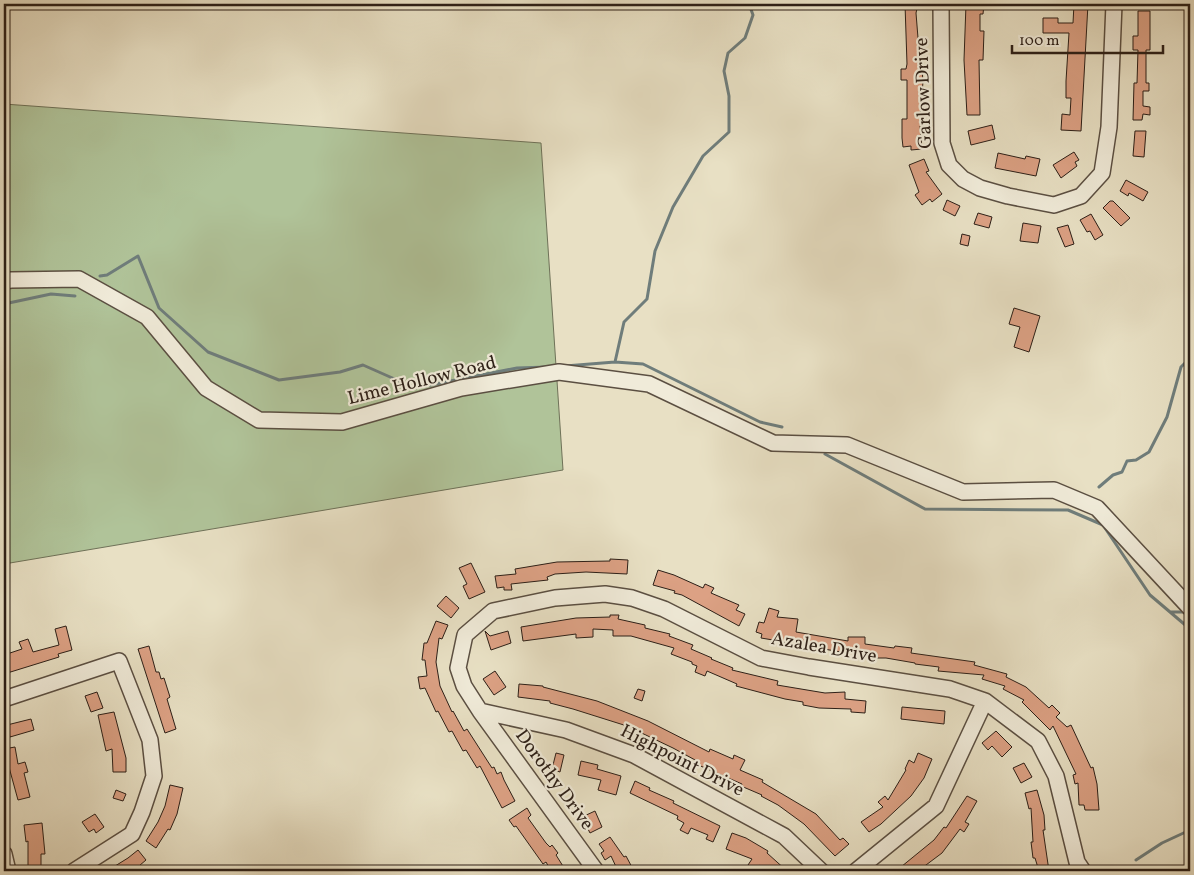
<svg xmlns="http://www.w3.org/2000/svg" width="1194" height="875" font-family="Vollkorn,serif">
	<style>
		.green { fill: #b0c399; stroke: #6e7158 }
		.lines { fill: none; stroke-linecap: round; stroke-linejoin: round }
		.stream { stroke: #6f7d7b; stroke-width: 3 }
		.building { fill: #dca184; stroke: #2c1f17 }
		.minor-casing { stroke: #5b4f42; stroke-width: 18 }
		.minor { stroke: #f0ebd9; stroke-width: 15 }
		.labels { text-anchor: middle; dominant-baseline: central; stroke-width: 4.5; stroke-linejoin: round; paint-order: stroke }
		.street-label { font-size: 19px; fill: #2c1f17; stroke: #f0ebd9 }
	</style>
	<rect width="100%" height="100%" fill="#e8e0c4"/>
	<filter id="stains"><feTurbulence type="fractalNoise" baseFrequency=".004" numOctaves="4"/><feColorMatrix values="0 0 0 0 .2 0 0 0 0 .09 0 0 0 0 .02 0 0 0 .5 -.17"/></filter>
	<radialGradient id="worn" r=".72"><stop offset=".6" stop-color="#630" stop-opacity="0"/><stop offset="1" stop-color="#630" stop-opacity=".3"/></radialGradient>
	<path class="green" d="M4,104L541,143L563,470L4,564Z"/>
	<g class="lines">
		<path class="stream" d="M100,276L107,275L138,256L159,308L208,352L279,380L340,372L363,365L415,388L517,368L548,367
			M4,304L51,294L75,296
			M615,362L624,322L647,299L655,251L673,207L703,156L729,132V96L724,71L728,53L745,38L753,15L749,4
			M565,366L615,362L643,364L760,422L782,427
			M825,454L925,509L1068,510L1103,525L1150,595L1190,629
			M1099,487L1113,475L1122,472L1127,461L1136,460L1149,452L1167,417L1181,367L1190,358
			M1171,612H1183
			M1136,860L1162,843L1190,830"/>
	</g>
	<path class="building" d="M905,4H918L916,13L918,38L919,44H922V54H921L923,82L922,93H920L921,126H920L922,149L911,150V146L903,147L902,138V119H907V80H901V69H906L907,64Z
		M966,4H984L983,14H980V31H984L983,60H979L980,115H967L964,60Z
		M1074,4H1088L1081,131L1061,130L1062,114L1070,115L1071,98H1066V81L1069,33H1043V18H1058V23H1073Z
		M1138,11H1150V50H1146V83H1149V91H1143V106L1150,107V115L1143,114L1142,120H1133L1134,83H1137L1138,50H1133V36H1138Z
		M992,125L995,139L971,145L968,131Z
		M1135,131H1146L1144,157L1133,156Z
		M1074,152L1079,160L1075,162L1077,166L1061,178L1053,165Z
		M998,153L1025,159L1026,156L1040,159L1036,176L995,168Z
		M924,159L929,171L926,172L942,194L932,202L930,199L922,205L915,195L919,192L909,165Z
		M1126,180L1148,192L1143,201L1129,193L1128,196L1120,191Z
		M947,200L960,206L955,216L943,210Z
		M1110,201H1113L1130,218L1121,226L1103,208Z
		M978,213L992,217L989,228L974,224Z
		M1091,214L1103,235L1095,240L1090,231L1087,232L1080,220Z
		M1023,223L1041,226L1038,243L1020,241Z
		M1068,225L1074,244L1065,247L1057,228Z
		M962,234L970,236L968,246L960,244Z
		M1014,308L1040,316L1029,352L1014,347L1020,327L1009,324Z
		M610,559L628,560L627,574L586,572L555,574L547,577L548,580L511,584L512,590H504V587L497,588L495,576L516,574L515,569L557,562L610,561Z
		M471,563L485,592L469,599L463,586L467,584L459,568Z
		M658,570L674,575L703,588L705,584L714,588L711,593L739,605L736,610L745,614L739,626L682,595L674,593L675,591L653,585Z
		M446,596L459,608L451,618L437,606Z
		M769,608L779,611L777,617L798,619L796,632L848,641V637H865V644L894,648L895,646L912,648L911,653L975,662L974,665L1007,674L1006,677L1026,687L1049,708L1052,705L1060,713L1056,717L1067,727L1071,725L1091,768L1093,767L1097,784L1099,810H1085L1084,805H1079L1078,783L1075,784L1073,775L1076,774L1053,726L1050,730L1022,702L1024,700L1003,689L1005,686L982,679L984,675L938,671L939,667L915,664V663L886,658H872V652L841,651V652L795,644L794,648L785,647V642L761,638L762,634L756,632L759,622L764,623Z
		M610,615H619L618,619L645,625V628L670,634L669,636L693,645L691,649L712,658L711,659L733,668L732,670L778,681L777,685L825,693L845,692V699L866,701L865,713L851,712V709L819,708L803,705V702L785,699L736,686L737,684L707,671L705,676L695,672L697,666L692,664V662L671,654L674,648L631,636H613V630L593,629V637L576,638V634L523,641L521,627L576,618L610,617Z
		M436,621L448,625L442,639L439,638L436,662L440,686L452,712L453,711L464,731L467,729L492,768L494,767L497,774L501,772L504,780L515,801L502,808L480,766L477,768L466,750L463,751L452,731L449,732L438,711L436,712L425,688L420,689L418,677L427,676L425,660H422L424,643H427Z
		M66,626L72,650L58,654L59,657L4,674V655L22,649L19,642L28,639L33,652L59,645L55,629Z
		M485,631L490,636L508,631L511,643L491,650Z
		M149,646L156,672H159L161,679L164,678L170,697L167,699L176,729L165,733L138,649Z
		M495,671L506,687L494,695L483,679Z
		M519,684L543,686V687L597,701L648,721L709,752L710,749L733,759L734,755L745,760L740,770L763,780L762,782L816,814L840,840L843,838L849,844L835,856L804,824L778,805L761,796L762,795L741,786L742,784L696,764L697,761L673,748L627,726L573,709L550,703V701L518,697Z
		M638,689L645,691L642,701L634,698Z
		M97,692L103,708L91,712L85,696Z
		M902,707L945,711L944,724L901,719Z
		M114,712L126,758V772H113L112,749L106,751L98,715Z
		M31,719L34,730L10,737L7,725Z
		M996,731L1012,747L1002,757L992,746L988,750L982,743Z
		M15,747L18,764L25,762L28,772L24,773L30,797L18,800L4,749Z
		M556,753L564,755L560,772L552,769Z
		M918,753L932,759L924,778L911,796L881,824L869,832L861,822L883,807L878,802L885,796L888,800L906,770L905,769L909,760L914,763Z
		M581,761L598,765L597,769L621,776L616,795L598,790L601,780L578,775Z
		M1024,763L1032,777L1021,783L1013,768Z
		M635,781L650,788L649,790L674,801L673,803L720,826L713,842L706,839L708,835L691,828L688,834L680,830L684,823L677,819L678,816L630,793Z
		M170,785L183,788L177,814L170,830L168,829L156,848L146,841L158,822L165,806Z
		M116,790L126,794L123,801L113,798Z
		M1037,790L1044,815L1045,830H1043L1049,871H1039L1035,858H1033L1031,842H1033L1031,808L1029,809L1025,793Z
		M967,796L977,801L965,822L969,824L964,832L960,829L942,853L918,871H896L934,840L944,827L946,828Z
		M527,808L531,815L528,818L546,843L550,847L552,845L558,853L556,855L566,871H551L546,862L543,864L516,826L514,827L509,820Z
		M595,811L602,827L590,833L582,817Z
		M95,814L104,827L96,833L94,829L89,832L82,822Z
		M42,823L45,854H41V867H28V841L26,842L24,825Z
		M732,833L746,838L768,851L767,853L787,871H766L759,865L757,869L748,865L752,859L726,849Z
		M610,837L624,857L626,856L634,871H618L611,856L605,860L601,853L604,851L599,844Z
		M138,850L146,860L133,871H107L128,858Z"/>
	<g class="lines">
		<g class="minor-casing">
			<path id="minor" d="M941,4L942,143L949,165L963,179L980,188L1008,196L1054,205L1081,196L1102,173L1109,127L1114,4
				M4,281L11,280L79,279L147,317L206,388L259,420L342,422L461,388L559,372L649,384L773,443L847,445L963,492L1054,490L1097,508L1190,608
				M4,699L119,661L150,740L154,776L142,812L132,834L74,871
				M480,711L566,730L634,755L784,836L821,871
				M4,854L8,871
				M596,871L480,711L464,686L458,668L465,635L493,611L555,598L605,594L632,598L664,609L761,658L809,667L950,689L985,701L1038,741L1056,776L1077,862L1083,871
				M856,871L936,806L985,701"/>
		</g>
		<use href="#minor" class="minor"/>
	</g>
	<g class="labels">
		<g class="street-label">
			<text transform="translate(924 93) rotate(-92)">Garlow Drive</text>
			<text transform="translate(422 381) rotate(-14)">Lime Hollow Road</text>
			<text transform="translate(824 648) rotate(10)">Azalea Drive</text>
			<text transform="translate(682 761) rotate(27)">Highpoint Drive</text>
			<text transform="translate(554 780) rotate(54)">Dorothy Drive</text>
		</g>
	</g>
	<rect width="1194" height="875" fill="none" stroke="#e8e0c4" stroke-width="20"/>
	<rect x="5" y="5" width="1184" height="865" fill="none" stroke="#2c1f17" stroke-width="2.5"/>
	<rect x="10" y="10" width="1174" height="855" fill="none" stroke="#2c1f17"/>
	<path d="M1012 45v8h151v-8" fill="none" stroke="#2c1f17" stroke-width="2.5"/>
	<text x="1019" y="45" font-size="15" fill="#2c1f17" stroke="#f0ebd9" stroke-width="4" paint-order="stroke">100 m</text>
	<rect width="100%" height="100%" filter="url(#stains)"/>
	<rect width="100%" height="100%" fill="url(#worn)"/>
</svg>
